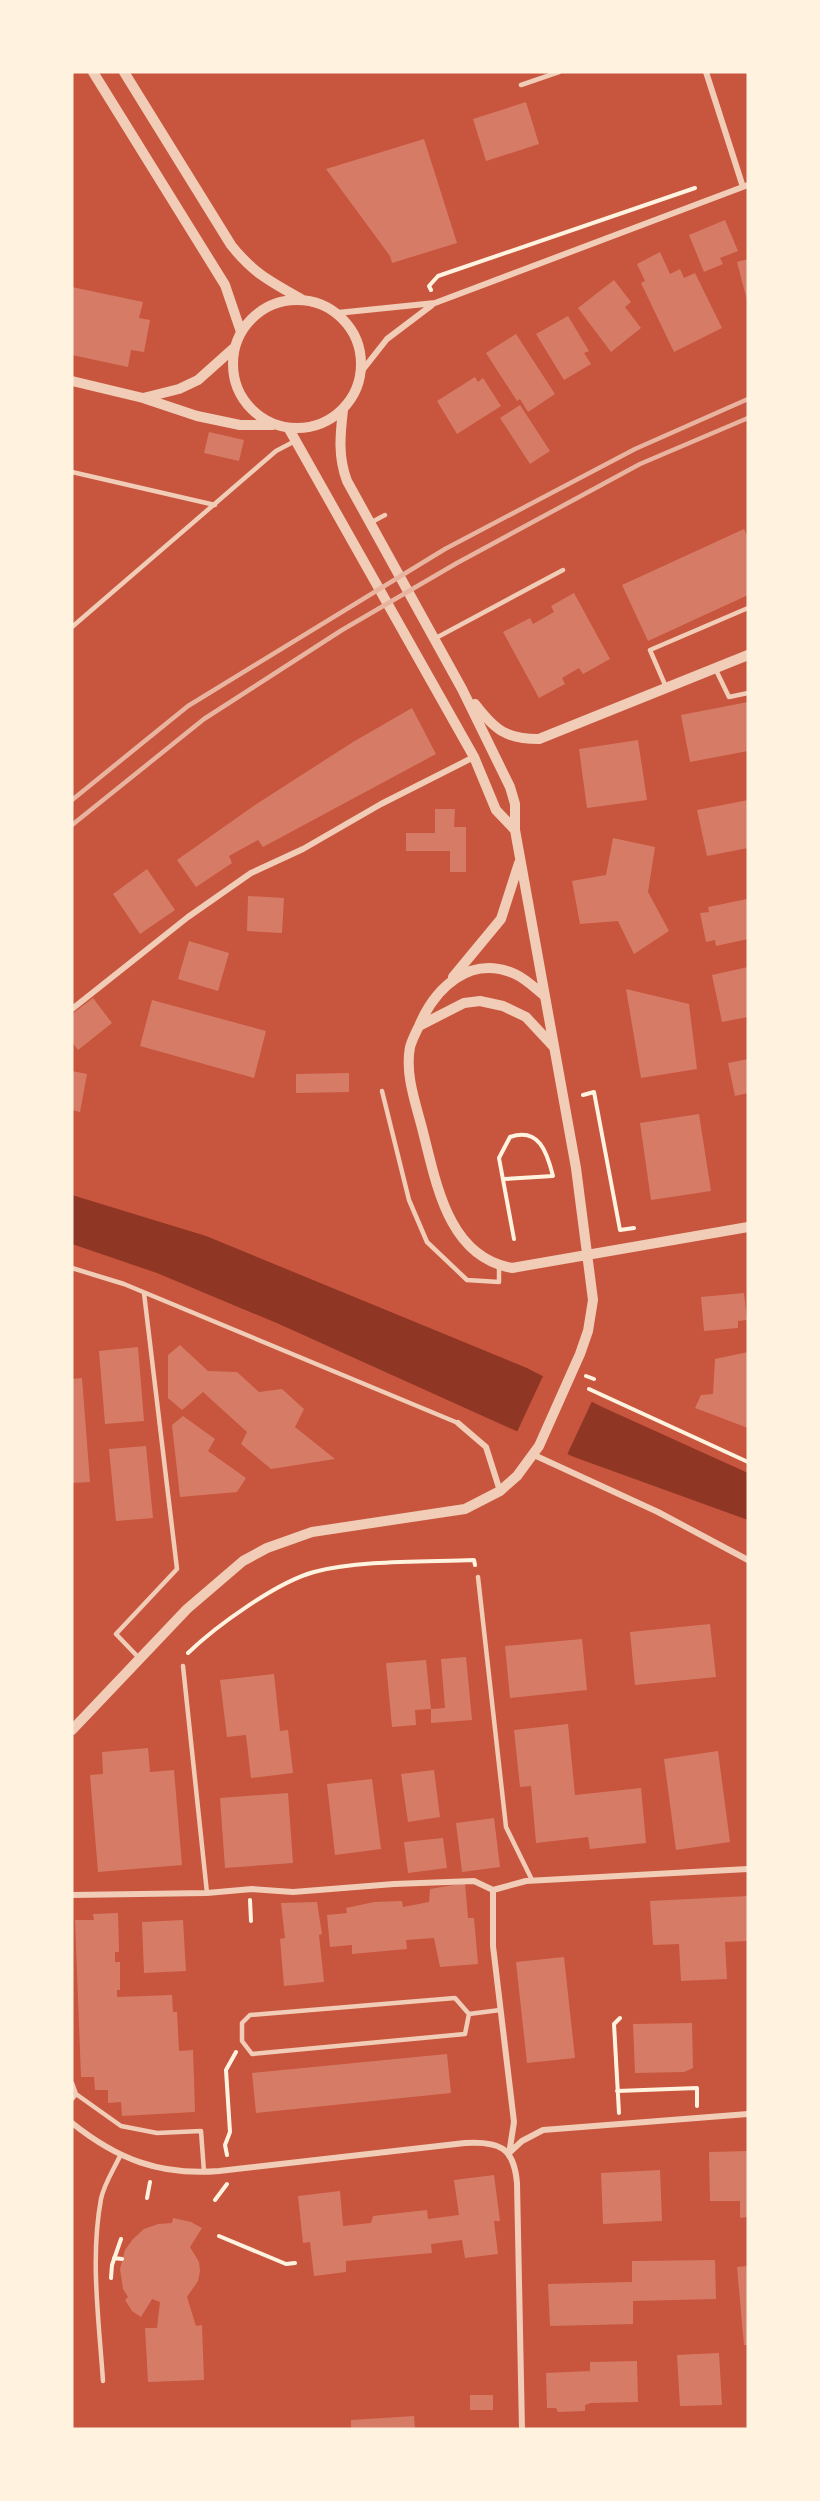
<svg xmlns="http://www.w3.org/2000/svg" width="820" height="2501" font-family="'Titillium Web',sans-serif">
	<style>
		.water { fill: #8f3625 }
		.pier { fill: #c8553d }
		.building { fill: #d67c66 }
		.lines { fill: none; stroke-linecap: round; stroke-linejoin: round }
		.path { stroke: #fff3e0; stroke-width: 4 }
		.service { stroke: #f1ccb7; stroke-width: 4.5 }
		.minor { stroke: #f1ccb7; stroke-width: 6 }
		.tertiary { stroke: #f1ccb7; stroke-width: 10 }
		.rail { stroke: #e9b49f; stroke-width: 4.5 }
	</style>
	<rect width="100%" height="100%" fill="#c8553d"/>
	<path class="water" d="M72,1195L206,1236L527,1368L600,1406L748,1473V1520L574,1457L279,1324L157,1273L72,1244Z"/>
	<path class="pier" d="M543,1376L593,1399L566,1457L516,1434Z"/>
	<path class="building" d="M526,102L539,144L486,161L473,119Z
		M424,139L457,243L392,263L390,256L326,169Z
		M725,220L738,251L720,258L723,264L704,272L689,235Z
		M660,252L670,274L680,269L684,278L695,273L722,328L674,352L641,283L645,281L637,264Z
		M748,259V300H747L737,262Z
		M614,280L631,302L625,307L641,328L611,352L578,308Z
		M72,287L143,302L139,318L150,320L144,352L131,350L128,367L72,355Z
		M568,316L589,351L584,353L591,364L564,380L536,334Z
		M516,334L555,394L528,412L520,399L517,401L486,353Z
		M475,377L478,382L483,378L501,406L457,434L437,401Z
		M520,405L550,451L530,464L500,418Z
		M209,432L244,440L239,461L204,453Z
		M744,529L748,538V595L648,641L622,585Z
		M574,593L610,659L583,674L579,668L562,678L565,684L539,698L503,632L530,618L533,624L554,612L551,606Z
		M748,702V751L690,762L681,715Z
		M412,708L436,754L263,847L258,840L229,856L232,863L196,887L177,860L255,805L353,742Z
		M638,740L647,800L587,808L579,749Z
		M748,800V848L707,856L697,810Z
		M435,809H455L454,827H466V872H450V851H406V833H435Z
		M613,838L655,847L648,892L669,931L634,954L618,921L580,924L572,881L606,875Z
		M147,869L175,910L140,934L113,894Z
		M248,896L284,898L282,933L247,931Z
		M747,899L748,939L716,946L715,940L706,942L700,913L709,912L708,907Z
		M189,941L229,953L218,991L178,979Z
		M748,967V1017L722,1022L712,975Z
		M626,989L689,1004L697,1069L641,1078Z
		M93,998L112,1023L78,1050L72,1042V1014Z
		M152,1000L266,1031L254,1078L140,1046Z
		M748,1059V1093L735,1096L728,1063Z
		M72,1071L87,1074L80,1112L72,1110Z
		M349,1073V1092L296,1093V1074Z
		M699,1114L711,1191L651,1200L640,1123Z
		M744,1293L747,1320L738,1321V1328L704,1331L701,1297Z
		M180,1345L208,1371L237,1372L259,1392L282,1389L304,1409L295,1427L335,1459L271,1469L241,1444L247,1432L203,1392L182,1410L168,1398V1355Z
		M138,1347L144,1421L105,1424L99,1351Z
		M748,1352V1428L695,1408L701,1395L713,1394L715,1359Z
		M82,1378L90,1482L72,1483V1379Z
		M183,1416L215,1439L208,1451L246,1478L237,1492L180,1497L172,1425Z
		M146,1446L153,1518L116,1521L109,1449Z
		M710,1624L716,1677L635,1685L630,1632Z
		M582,1639L587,1690L510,1698L505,1646Z
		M466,1657L472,1720L431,1723V1709L445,1708L441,1659Z
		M426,1660L431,1709L415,1710L416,1725L392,1727L386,1663Z
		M274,1674L280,1731L288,1730L293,1773L251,1778L246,1735L227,1737L220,1680Z
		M568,1724L575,1795L641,1788L646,1843L590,1849L588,1837L536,1843L531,1786L520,1787L514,1730Z
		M148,1748L150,1772L174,1770L182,1865L98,1872L90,1775L103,1774L102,1752Z
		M718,1751L730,1842L676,1850L664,1759Z
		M434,1770L440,1817L408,1822L401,1774Z
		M372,1779L381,1849L335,1855L327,1784Z
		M288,1793L293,1863L225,1868L220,1798Z
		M494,1818L500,1867L462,1872L456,1823Z
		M443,1838L447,1868L408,1873L404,1842Z
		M465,1883L468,1918H474L478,1964L440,1967L434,1938L406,1940L407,1949L352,1954V1945L330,1947L327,1915L347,1913L346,1908L374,1902L402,1901L403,1907L429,1902L430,1889Z
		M748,1896V1941L725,1942L727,1979L681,1981L679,1944L653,1945L650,1901Z
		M317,1902L322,1934L319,1935L324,1982L284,1986L280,1939L285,1938L281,1903Z
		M118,1913L119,1952H115V1962H120V1990H117V1997L172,1995L173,2012H177L179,2051L193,2050L195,2112L122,2116L121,2102L108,2103V2090H95L94,2077H81L75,1920H94L93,1914Z
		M183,1920L186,1971L144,1973L142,1922Z
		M564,1957L575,2058L527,2063L516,1962Z
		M692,2023L693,2068L684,2072L635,2073L633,2024Z
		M447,2054L451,2093L256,2113L252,2073Z
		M748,2151V2217L740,2218V2201H710L709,2152Z
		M660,2170L662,2221L603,2224L601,2173Z
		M494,2175L500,2221H494L498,2254L465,2258L462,2240L431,2244L432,2253L346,2261V2272L314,2276L310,2242L303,2243L298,2196L340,2191L343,2226L371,2223L373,2216L427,2210L428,2219L459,2215L454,2180Z
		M173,2218L191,2222L202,2228L190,2247L199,2262L200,2271L198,2281L187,2297L196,2326L202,2325L204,2380L148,2382L145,2328H157L160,2302L152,2299L141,2317L132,2311L125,2300L128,2297L123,2289L120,2269L125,2250L133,2239L144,2229L158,2224L172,2223Z
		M715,2260L716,2299L633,2301V2324L550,2326L548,2284L632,2282V2261Z
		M748,2266V2345H744L737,2267Z
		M719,2353L722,2405L680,2406L677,2355Z
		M637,2361L638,2402L591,2403L585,2405V2411L558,2412L556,2408H547L546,2373L590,2371V2362Z
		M470,2395H493V2410H470Z
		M414,2416L415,2429H351V2420Z"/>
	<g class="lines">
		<path class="path" d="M431,290L429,286L438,276L695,188
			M583,1095L594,1092L620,1230L634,1228
			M504,1179L553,1176C547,1152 539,1127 510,1137L499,1158L514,1239
			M586,1376L594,1379
			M589,1389L748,1462
			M188,1653C216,1626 277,1582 314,1572C359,1560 426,1562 474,1560L475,1565
			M250,1900L251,1921
			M617,2091L697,2088V2106
			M619,2113L614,2024L620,2018
			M227,2155L225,2145L230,2132L226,2070L236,2052
			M147,2198L150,2182
			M215,2200L227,2184
			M219,2236L286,2264L295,2263
			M114,2258L122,2259
			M111,2278L112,2265L121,2239"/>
		<path class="service" d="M521,85L559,72
			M72,472L215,505
			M370,523L385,515
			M72,627L276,451L295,441
			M434,639L563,570
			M715,668L729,697L748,693
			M666,687L650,650L748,608
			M382,1091L409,1200L427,1242L467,1280L499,1282V1266
			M72,1268L124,1284L458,1423
			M478,1577L506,1827L532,1880
			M139,1658L116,1634L177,1569L144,1293
			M183,1666L207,1893
			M455,1998L469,2014L465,2034L252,2054L242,2041V2023L250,2015Z
			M469,2014L500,2010
			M72,2083L76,2094
			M72,2099L76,2094L121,2126L157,2133L201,2131L204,2172
			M103,2381C99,2321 90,2258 101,2199C104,2184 114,2169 120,2156"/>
		<path class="minor" d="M706,72L743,187
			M337,313L435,303L748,185
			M361,372L387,339L432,305
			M72,1009L188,917L251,873L303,849L381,804L474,757
			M458,1423L486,1447L500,1491
			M534,1455L658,1512L748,1560
			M493,1890V1946L514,2122L509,2154
			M72,1895L207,1893L252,1889L293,1892L394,1884L474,1881L493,1890L526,1881L748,1869
			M72,2123C117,2159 160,2176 219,2171L465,2143C499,2141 514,2147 517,2183L522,2429
			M509,2153L522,2141L543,2130L748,2114"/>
		<path class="tertiary" d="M93,72L225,285L241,332
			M124,72L231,245C254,274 271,282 303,300
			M233 364a64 64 0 1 1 128 0a64 64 0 1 1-128 0Z
			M72,381L143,398L197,416L240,425H273
			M143,398L179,389L198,380L235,347
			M289,429L474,757L496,810L515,830
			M475,704C495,730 506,739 539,739L748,655
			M453,977L501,919L519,863
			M545,996C536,989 526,979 515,974C470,954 435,988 419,1026C416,1032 412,1040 410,1047C405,1074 415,1101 422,1128C436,1181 447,1257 512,1268L748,1227
			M419,1026L464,1003L480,1001L503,1006L526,1017L553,1046
			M72,1730L187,1609L243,1561L267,1548L312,1532L465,1509L500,1491L517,1476L539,1446L580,1354L588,1331L593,1300L576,1168L515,830V804L510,787L462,689L347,481C338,457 340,436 343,410"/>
		<path class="rail" d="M72,800L188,706L445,549L635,449L748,399
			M72,825L204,719L342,630L457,563L640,464L748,418"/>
	</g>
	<rect width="820" height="2501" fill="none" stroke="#fff3e0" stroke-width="147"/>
</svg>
